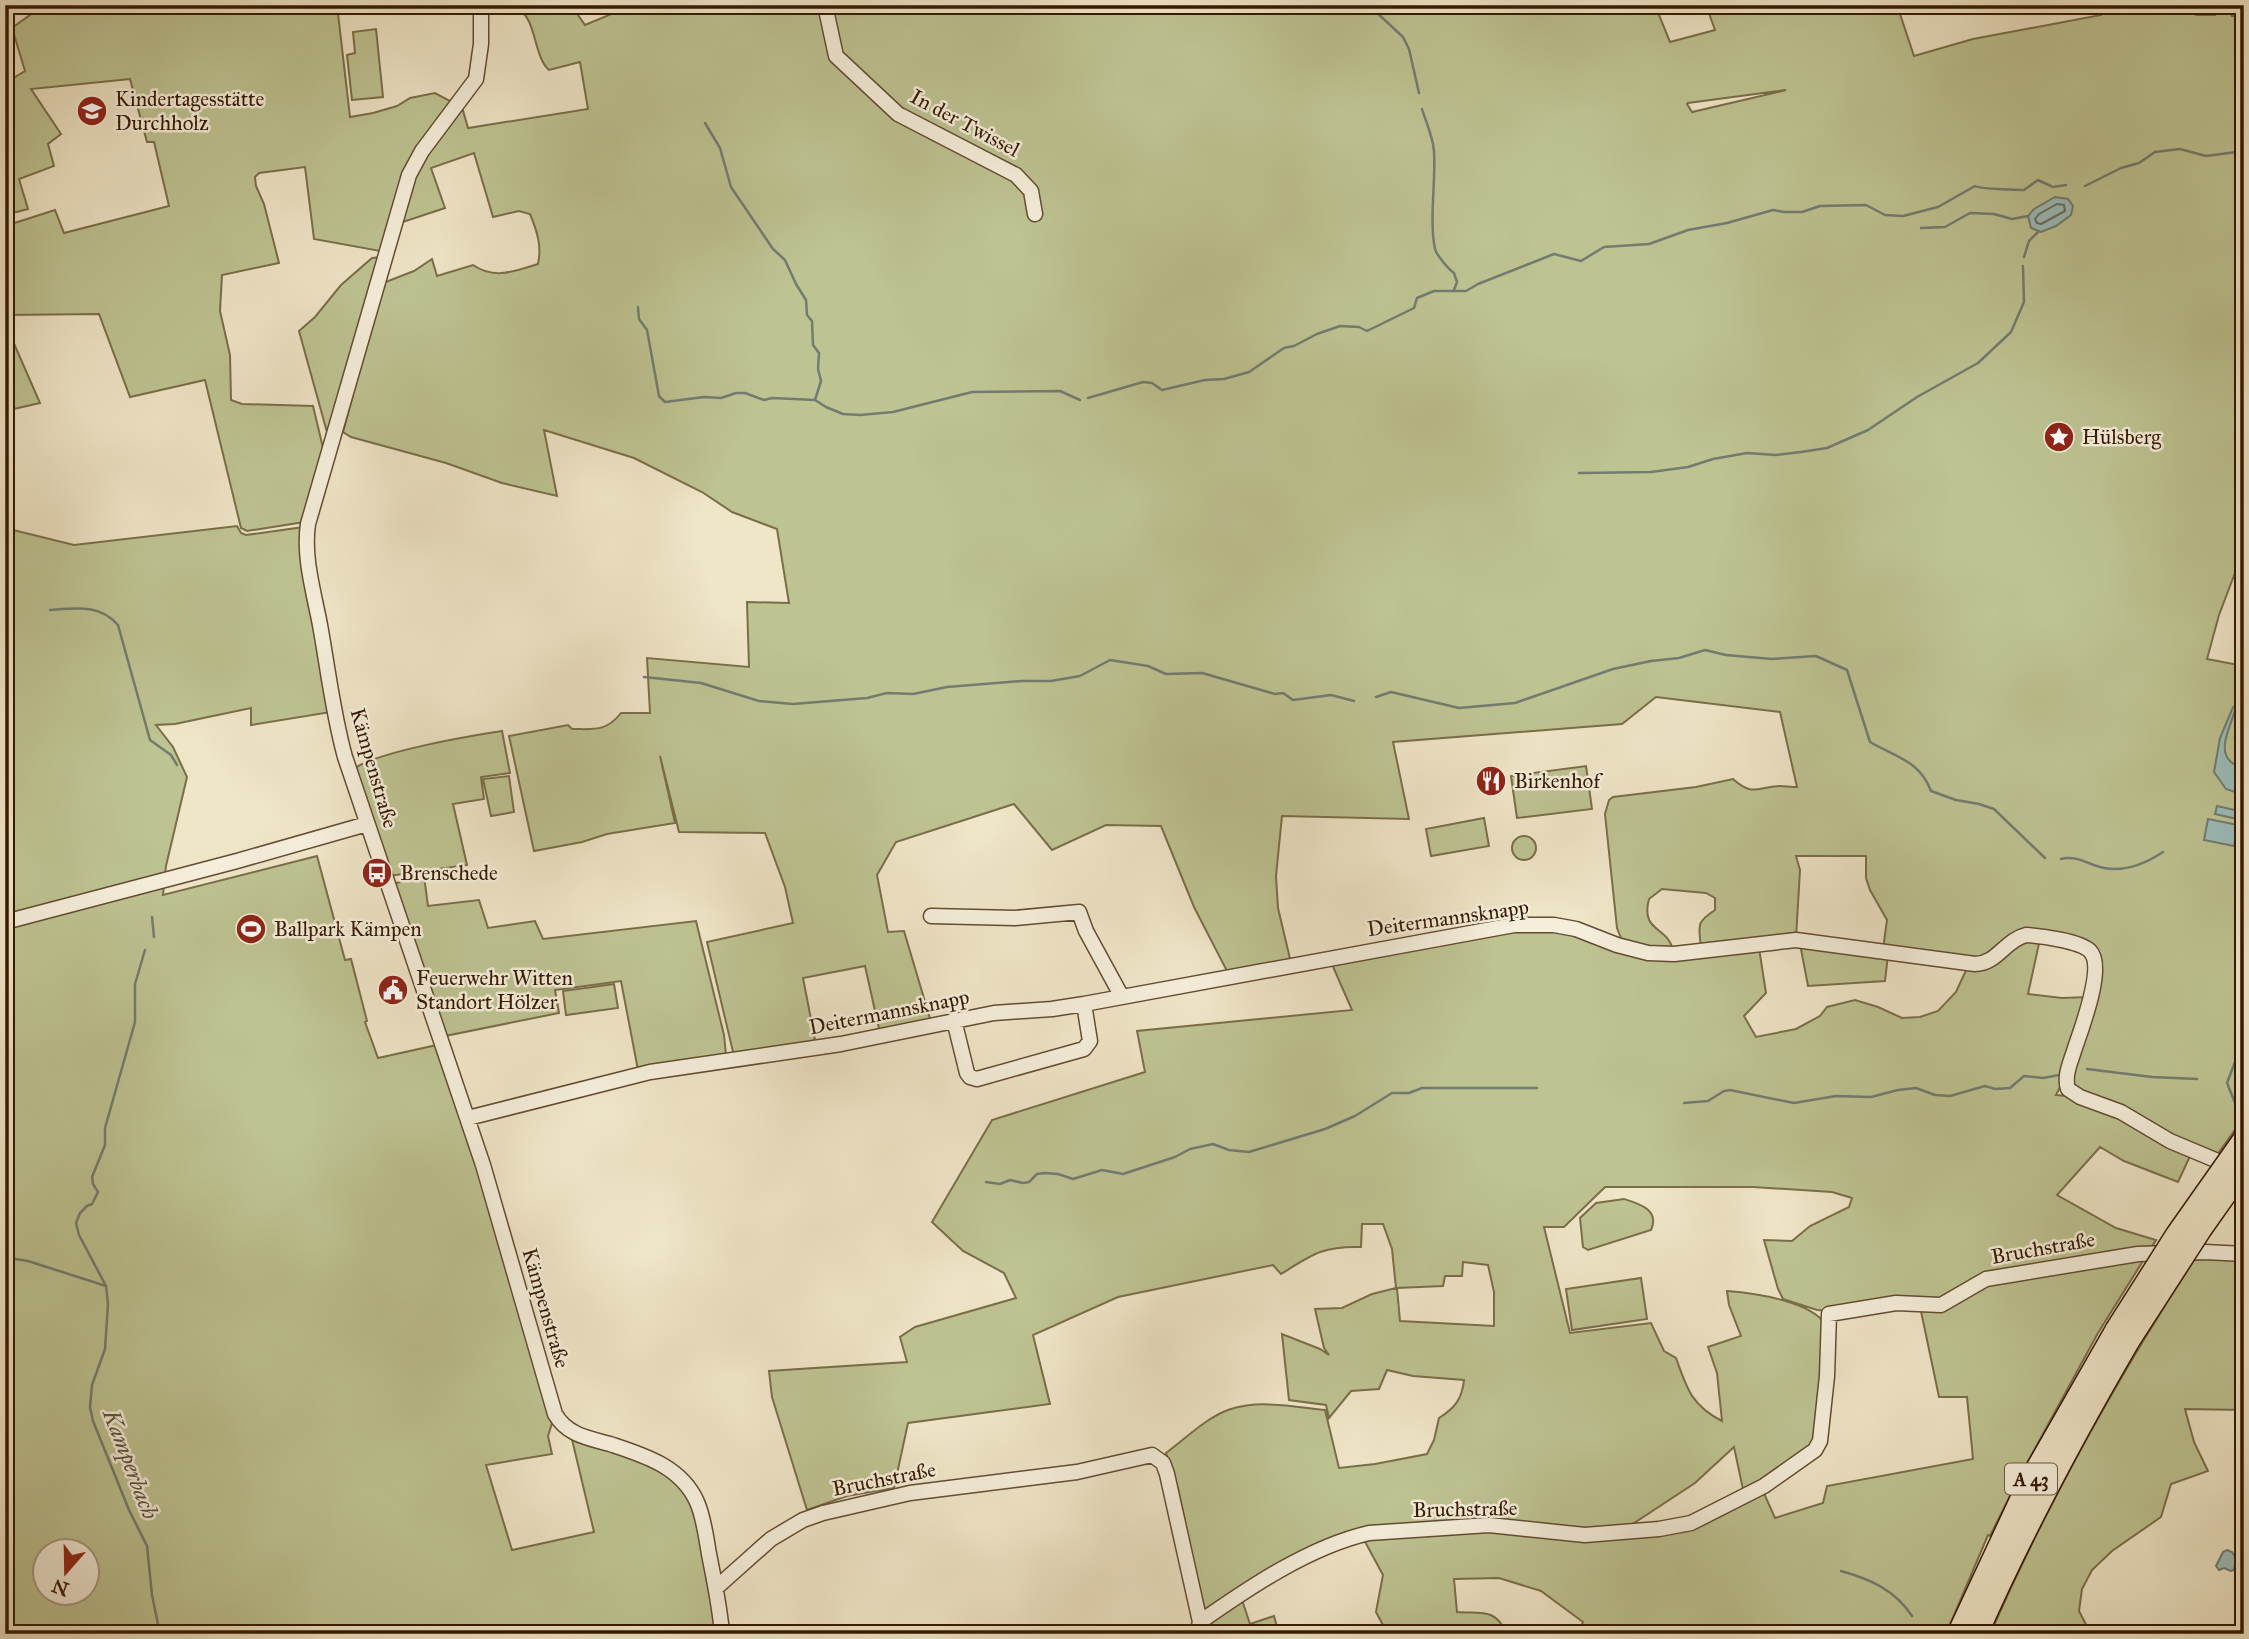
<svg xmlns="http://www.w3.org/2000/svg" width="2249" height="1639" font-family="'IM FELL Great Primer',serif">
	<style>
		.green { fill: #bec392; stroke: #7a6e49; stroke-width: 2; fill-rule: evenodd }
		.water { fill: #9bbebb; stroke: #727c70; stroke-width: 2 }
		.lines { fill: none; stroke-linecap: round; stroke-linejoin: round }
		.shore { stroke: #686c5e; stroke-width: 2 }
		.stream { stroke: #727c70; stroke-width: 2.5 }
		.minor-casing { stroke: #644c32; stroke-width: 17 }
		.highway-casing { stroke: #351900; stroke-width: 24 }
		.minor { stroke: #f5eedb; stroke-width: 14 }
		.highway { stroke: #efe5c7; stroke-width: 21 }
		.highway-bridge-casing { stroke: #351900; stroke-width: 24; stroke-linecap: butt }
		.highway-bridge { stroke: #efe5c7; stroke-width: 21 }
		.labels { text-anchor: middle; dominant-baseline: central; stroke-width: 5; stroke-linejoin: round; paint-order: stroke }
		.shield { fill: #f5eedb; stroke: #6f5942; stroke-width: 2 }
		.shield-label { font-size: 19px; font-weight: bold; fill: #351900 }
		.poi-label { font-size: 21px; fill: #351900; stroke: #f5eedb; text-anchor: start }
		.street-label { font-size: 21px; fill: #351900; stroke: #f5eedb }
		.water-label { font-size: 23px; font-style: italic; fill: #595341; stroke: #f5eedb }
	</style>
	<rect width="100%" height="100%" fill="#efe5c7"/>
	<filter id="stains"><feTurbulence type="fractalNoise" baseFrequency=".00286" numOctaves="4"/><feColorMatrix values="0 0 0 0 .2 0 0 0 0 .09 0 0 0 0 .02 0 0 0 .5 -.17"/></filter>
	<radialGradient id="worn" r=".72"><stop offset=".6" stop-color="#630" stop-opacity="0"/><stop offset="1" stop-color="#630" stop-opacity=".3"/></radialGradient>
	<path class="green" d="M44,5H337L350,117L373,113L397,106L410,98L435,93L452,102L440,119L380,251L314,239L305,167L259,173L255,177L256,186L264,204L279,263L222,275L220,311L230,355L231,400L242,404L313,406L324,452L304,522L247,531L241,528L205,380L130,397L99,314L5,315V226L55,210L64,233L169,206L154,142H147L130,79L31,89L61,134L48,144L54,166L19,179L28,209L5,215V83L25,71L12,28Z
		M485,5H571L585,25L614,13L612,5H1655L1670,42L1715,30L1706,5H1897L1914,56L1973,39L2101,15V5H2169L2197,15H2215V5H2229L2232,16L2244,17V571L2242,575L2235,573L2219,615L2207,659L2244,666V1117L2217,1155L2169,1135L2111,1101L2078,1093L2071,1085L2097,957L2034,933L1987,958L1883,949L1887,920L1870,890L1866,878V856H1796L1800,870L1796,938L1701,948C1699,926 1695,923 1715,910V898L1706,893L1662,889L1649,899C1640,933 1669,926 1673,951L1623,943L1617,928L1605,814L1609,800L1613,797L1696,787L1733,779C1753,797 1757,787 1779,786C1785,786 1791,787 1797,787L1780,712L1656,697L1622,724L1393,742L1409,819L1282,816L1276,876L1278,908L1291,963L1229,975L1194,907L1161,826L1106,825L1052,850L1014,804L896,842L877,875L888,932L904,931L931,1022L880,1033L865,966L803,978L816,1045L734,1056L707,942L793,923L785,887L765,833L679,832L660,756L675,823L607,834L582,842L534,851L509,736L568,725L572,729C594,729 606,732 621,713H650L647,658L749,667L747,602L789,603L777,529L732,512L702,492L634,458L544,430L557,496L502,483L446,463L351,437L343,432L383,283L414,271L432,259L437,276L473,265C495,280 515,271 538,264C542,246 537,231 530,214L519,211L493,217L474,153L431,168L445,208L400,223L420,162L462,107L468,128L588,109L580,62L549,70C534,58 536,18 519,10C510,6 494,13 485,15ZM1786,90L1692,112L1687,104L1688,103Z
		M376,29L383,97L352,100L347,55L355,53L353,32Z
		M383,257L329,433L327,432L299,331L315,317L341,285L372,258Z
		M5,323L40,403L5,411Z
		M237,526L241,533L246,535L304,527L331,712L251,725V708L175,724L156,725L173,747L187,777L166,866L163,895L317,856L345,960L351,959L367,1021L365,1022L378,1058L437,1045L445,1062L553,1420L548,1436L552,1454L486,1465L512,1550L594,1532L571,1435C607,1447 657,1458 683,1487C701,1507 712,1603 717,1634H5V528L74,545ZM46,1552H88V1594H46Z
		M502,731L510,773L481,777L484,799L453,804L467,865L389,876L352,770C375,752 469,736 502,731Z
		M1586,766L1592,809L1517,818L1511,776Z
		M509,776L514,812L491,816L483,779Z
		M1484,818L1489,846L1431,856L1426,829Z
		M1512 848a12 12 0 1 1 24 0a12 12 0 1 1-24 0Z
		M424,876L428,906L479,900L488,928L535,921L543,939L696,921L724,1035L726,1055L638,1070L621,981L555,990L559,1013L445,1036L392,884Z
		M1514,928L1576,932L1627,951L1652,957H1674L1759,948L1766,993L1744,1016L1756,1037L1796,1029L1820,1016L1827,1007L1855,1000L1878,1007L1902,1018L1920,1017L1938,1011L1956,992L1968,966H1987L2018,939H2040L2028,994L2062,998L2087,997L2077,1033L2069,1043L2062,1083L2056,1095C2107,1098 2147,1133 2191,1154L2178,1182L2124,1161L2100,1147L2057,1195L2116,1228L2156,1240L2098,1333L2020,1476L1990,1536L1988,1535L1946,1634H1578L1583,1622L1541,1591L1499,1578L1454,1579L1457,1612C1481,1614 1495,1607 1507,1634H1365L1384,1627L1376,1612L1383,1575L1363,1538L1387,1534L1499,1527L1597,1538L1688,1528L1763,1491L1775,1518L1823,1503L1827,1486L1973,1459L1967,1397H1939L1918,1297L1829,1311L1817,1310L1783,1299L1778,1289L1764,1240L1792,1241L1810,1226L1849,1207L1852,1198L1832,1192L1753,1187H1605L1564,1227H1544L1570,1333L1651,1323L1664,1351L1676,1358C1687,1389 1692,1406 1722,1421L1717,1373L1708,1347L1741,1336L1729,1305L1727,1291C1754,1293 1811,1301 1826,1325L1817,1438L1815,1445L1757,1488L1744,1494L1734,1447L1695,1483L1628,1527L1588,1531L1488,1522L1366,1530L1320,1548L1259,1577L1204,1612L1178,1489L1166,1453C1185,1439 1206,1418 1228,1410C1258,1399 1295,1407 1325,1410L1339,1468L1375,1464L1427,1454L1434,1440L1439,1418C1455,1408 1462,1399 1464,1380L1413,1376L1387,1370L1379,1389L1351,1391L1329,1418L1326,1405L1289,1400L1282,1334L1320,1349L1329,1355L1324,1348L1315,1309L1342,1308L1372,1294L1396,1288L1392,1249L1383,1224H1362L1361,1247C1323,1246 1313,1254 1281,1274L1273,1265L1118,1297L1033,1335L1050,1404L908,1423L894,1488L847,1496L807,1510L772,1397L769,1371L907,1362L900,1337L915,1327L1016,1298L1004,1273L963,1251L932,1222L992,1120L1145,1072L1137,1031L1352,1010L1331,962ZM1463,1262L1488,1265L1494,1292V1326L1400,1321L1397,1288L1443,1286L1445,1276H1462Z
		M1800,944L1888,955L1885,981L1808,986Z
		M614,984L618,1008L566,1015L563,991Z
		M1624,1199C1640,1204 1660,1210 1651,1230L1588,1250L1583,1247L1580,1218L1596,1203Z
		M2227,1257L2244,1259V1410L2185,1409L2194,1442L2208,1471L2171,1484L2161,1517L2112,1551L2092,1570L2082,1589L2079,1611L2091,1634H1990C2048,1502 2116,1380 2194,1260Z
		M1641,1278L1647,1319L1572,1330L1566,1289Z
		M1241,1597L1250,1624L1274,1616L1279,1634H1203L1204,1628Z"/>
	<path class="water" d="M2055,197L2068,199L2073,206L2071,215L2056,226L2041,232L2031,228L2028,216L2034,209Z
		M2236,706C2234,720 2216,748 2230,761C2234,765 2240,767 2244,771V789L2235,792L2226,789L2214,772L2220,738L2233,707Z
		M2217,806L2239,811L2237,819L2215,814Z
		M2208,819L2238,825L2234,846L2204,840Z
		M2227,1550L2232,1552L2236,1558L2234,1570L2231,1571L2224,1568L2219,1570L2216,1566L2223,1552Z"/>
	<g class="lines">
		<path class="shore" d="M2057,204L2064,205L2065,211L2041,224L2037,223L2035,219L2039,214Z"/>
		<path class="stream" d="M1374,5L1375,11L1403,37L1409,49L1419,93
			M1422,109C1426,122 1433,137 1434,151C1436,181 1429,220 1435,249C1436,254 1449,270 1454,273L1457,282L1454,290
			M705,123L720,148L731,187L773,249L785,260L796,284L806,300L807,315L812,321L813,345L819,353L818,369L821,381L815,400
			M2085,186L2121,168L2139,163L2155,152L2180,149L2206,156L2244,151
			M1921,228L1945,227L1970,213L1994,214L2012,219L2028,216
			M2024,257L2029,241L2038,232
			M638,307L639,319L647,330L659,396L665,402L704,397L721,398L736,393H745L764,400L772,398L815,400L826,407L843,414L860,415L893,412L972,392L1060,391L1080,400
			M1088,398L1143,382L1152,383L1162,390L1205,380L1224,379L1249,372L1284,348L1294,346L1317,334L1340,326L1359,327L1367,331L1414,308L1417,298L1434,291H1466L1478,284L1554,254L1581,261L1604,247L1649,244L1688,230L1727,223L1773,210L1784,212H1802L1820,206L1866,205L1885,215L1903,216L1938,207L1975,186C1983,190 2012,189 2024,190L2038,180L2053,187L2066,185
			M1579,473L1651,472L1688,467L1713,459L1747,453L1776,455L1801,452L1827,448L1868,430L1917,397L1978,363L2011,332L2024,302L2023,266
			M50,610C76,608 100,604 118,625L150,740L171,755L177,765
			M644,677L701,683L759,701L793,704L867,698L887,693L913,694L947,687L1022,681H1051L1080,676L1110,660L1148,666L1166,674L1202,673L1275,694L1283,693L1293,700L1331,695L1354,701
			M1376,697L1391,692L1459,708L1515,703L1613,669L1651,661L1679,658L1705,650L1726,655L1772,659L1816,656L1847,670L1870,742C1896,757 1920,761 1931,791L1956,800L1979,804L1994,809L2045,858
			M2244,713L2235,737L2236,750L2244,757
			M2061,859C2077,855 2089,865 2104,868C2126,872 2145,864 2163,852
			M152,917L154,937
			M145,950L135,984V1022L105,1128V1145L92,1177L93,1184L98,1192L92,1204L87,1206L80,1213L76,1223L79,1235L106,1286L108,1304L105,1349L92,1385L90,1407L93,1421L129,1510L147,1546L152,1595L160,1634
			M2244,1018L2236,1042L2244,1054L2235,1062L2227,1083L2244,1125
			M2087,1069L2152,1077L2197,1079
			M1684,1103L1708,1101L1724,1091L1730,1090L1794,1103L1836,1096L1871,1097L1898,1090L1916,1088L1935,1095L1950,1096L1985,1086L1995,1089L2010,1088L2024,1076L2043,1078L2059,1075
			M986,1182L1000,1184L1010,1180L1023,1183L1029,1182L1037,1174L1044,1173L1058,1174L1073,1179L1102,1170L1123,1174L1175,1157L1190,1149L1213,1144L1229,1150L1249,1152L1325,1129L1355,1116L1392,1093H1409L1422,1088H1537
			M9,1258L28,1261L106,1286
			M1841,1571C1870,1579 1895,1590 1912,1616"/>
		<g class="minor-casing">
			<path id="minor" d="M481,5V44L476,79L422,151L409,175L308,524C303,557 314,593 320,625C328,669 333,714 345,757L483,1165L555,1414C567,1435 588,1438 610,1444C643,1455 681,1466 697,1502C704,1518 706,1537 709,1554C714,1580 720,1607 722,1634
				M825,5L836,56L898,114L1016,175L1031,191L1035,214
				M931,916L1015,918L1079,912L1086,931L1122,997
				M5,922L237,861L367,824
				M954,1020L967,1073L970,1077L977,1079L1084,1049L1090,1041L1084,1004
				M468,1118L650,1072L841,1044L994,1013L1052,1009L1084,1004L1514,925H1554L1576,929L1617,945L1648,953L1674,954L1796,940L1975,964C1997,964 2005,940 2026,935C2041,936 2080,941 2090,951C2106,967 2080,1032 2074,1051C2070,1064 2064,1076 2068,1089L2080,1097L2121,1112L2170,1141L2232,1167
				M716,1588L771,1539L803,1520L823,1513L910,1493L1077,1472L1152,1455L1163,1463L1167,1474L1200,1622L1197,1634
				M1200,1622C1250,1587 1309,1547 1369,1533L1489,1525L1585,1535L1659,1529L1691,1523L1764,1486L1815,1450L1820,1441L1827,1376L1829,1314L1896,1303L1941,1305L1986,1279L2138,1254L2205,1252L2244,1254"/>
		</g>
		<g class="highway-casing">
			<path id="highway" d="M1958,1634L2028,1484L2116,1330
				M1977,1634C2022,1532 2074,1435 2130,1339"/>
		</g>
		<use href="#minor" class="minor"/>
		<use href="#highway" class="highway"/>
		<g class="highway-bridge-casing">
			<path id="highway-bridge" d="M2116,1330L2177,1234L2244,1139
				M2130,1339L2201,1229L2244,1168"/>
		</g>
		<use href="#highway-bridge" class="highway-bridge"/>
	</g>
	<defs>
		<g id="school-disc" transform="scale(1.575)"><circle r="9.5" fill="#8f2418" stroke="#f5eedb"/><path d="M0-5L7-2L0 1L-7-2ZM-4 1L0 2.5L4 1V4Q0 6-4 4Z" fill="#fff"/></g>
		<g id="sight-disc" transform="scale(1.575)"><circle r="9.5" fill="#8f2418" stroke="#f5eedb"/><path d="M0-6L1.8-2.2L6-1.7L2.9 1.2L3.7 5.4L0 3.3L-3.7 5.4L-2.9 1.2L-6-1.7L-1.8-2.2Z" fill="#fff"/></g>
		<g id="restaurant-disc" transform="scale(1.575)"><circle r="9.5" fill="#8f2418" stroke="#f5eedb"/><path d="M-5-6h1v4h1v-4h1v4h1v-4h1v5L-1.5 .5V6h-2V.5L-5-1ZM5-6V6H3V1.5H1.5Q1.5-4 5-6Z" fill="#fff"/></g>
		<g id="bus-disc" transform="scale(1.575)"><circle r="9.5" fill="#8f2418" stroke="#f5eedb"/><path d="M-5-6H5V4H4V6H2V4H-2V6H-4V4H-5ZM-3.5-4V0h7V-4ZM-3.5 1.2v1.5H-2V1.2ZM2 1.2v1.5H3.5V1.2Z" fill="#fff"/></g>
		<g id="stadium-disc" transform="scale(1.575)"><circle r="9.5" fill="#8f2418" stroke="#f5eedb"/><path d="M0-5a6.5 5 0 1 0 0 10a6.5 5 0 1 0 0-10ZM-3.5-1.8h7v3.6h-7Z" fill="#fff"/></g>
		<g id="civic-disc" transform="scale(1.575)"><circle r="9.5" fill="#8f2418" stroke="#f5eedb"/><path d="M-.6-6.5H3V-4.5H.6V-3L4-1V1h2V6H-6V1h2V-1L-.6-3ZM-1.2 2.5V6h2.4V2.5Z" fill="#fff"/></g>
	</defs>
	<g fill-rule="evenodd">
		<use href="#school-disc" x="92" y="111"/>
		<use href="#sight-disc" x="2059" y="437"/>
		<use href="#restaurant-disc" x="1491" y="781"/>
		<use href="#bus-disc" x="377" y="873"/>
		<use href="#stadium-disc" x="251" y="929"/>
		<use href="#civic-disc" x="393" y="990"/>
	</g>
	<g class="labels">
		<rect class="shield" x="2005" y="1463.5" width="52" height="31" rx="5"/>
		<g class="shield-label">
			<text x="2031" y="1479">A 43</text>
		</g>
		<g class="poi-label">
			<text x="115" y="99">Kindertagesstätte<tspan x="115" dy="24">Durchholz</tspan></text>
			<text x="2082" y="437">Hülsberg</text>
			<text x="1514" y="781">Birkenhof</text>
			<text x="400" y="873">Brenschede</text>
			<text x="274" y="929">Ballpark Kämpen</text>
			<text x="416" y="978">Feuerwehr Witten<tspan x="416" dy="24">Standort Hölzer</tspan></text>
		</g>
		<g class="street-label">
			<text transform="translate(965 123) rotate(28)">In der Twissel</text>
			<text transform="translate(374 768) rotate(74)">Kämpenstraße</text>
			<text transform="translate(1448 918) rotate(-8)">Deitermannsknapp</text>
			<text transform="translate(889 1012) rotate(-11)">Deitermannsknapp</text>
			<text transform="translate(2043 1248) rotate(-10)">Bruchstraße</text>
			<text transform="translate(546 1308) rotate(74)">Kämpenstraße</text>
			<text transform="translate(884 1479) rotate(-11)">Bruchstraße</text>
			<text transform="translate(1465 1509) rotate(-1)">Bruchstraße</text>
		</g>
		<g class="water-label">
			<text transform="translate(131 1464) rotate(69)">Kamperbach</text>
		</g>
	</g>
	<rect width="2249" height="1639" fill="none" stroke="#efe5c7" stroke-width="28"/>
	<rect x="7" y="7" width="2235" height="1625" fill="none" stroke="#351900" stroke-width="3.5"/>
	<rect x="14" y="14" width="2221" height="1611" fill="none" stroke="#351900" stroke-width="2"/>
	<g transform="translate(66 1572) rotate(200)"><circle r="33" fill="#f5eedb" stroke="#a89983" stroke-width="2"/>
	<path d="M0-5L12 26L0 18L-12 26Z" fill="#8f2418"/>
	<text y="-10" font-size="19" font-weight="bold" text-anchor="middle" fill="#351900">N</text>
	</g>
	<rect width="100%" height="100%" filter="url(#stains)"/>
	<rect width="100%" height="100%" fill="url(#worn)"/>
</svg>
